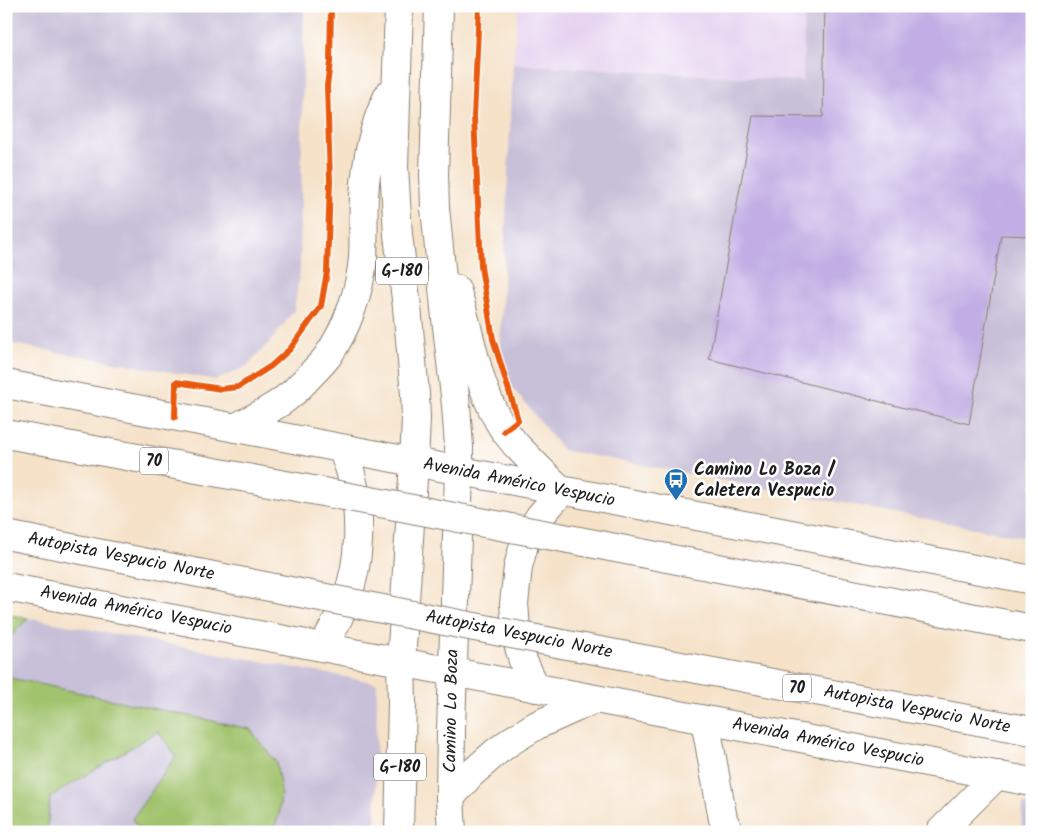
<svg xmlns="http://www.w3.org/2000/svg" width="1038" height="838" font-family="Kalam,sans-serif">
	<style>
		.built { fill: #e6d2f0 }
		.industrial { fill: #c8bfd8 }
		.green { fill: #a1c36d; stroke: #5e7044 }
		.building { fill: #c2aee4 }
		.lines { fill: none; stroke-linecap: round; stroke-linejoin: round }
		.minor-casing { stroke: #887f72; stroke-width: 30 }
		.major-casing { stroke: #887f72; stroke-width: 30 }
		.highway-casing { stroke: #887f72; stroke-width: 30 }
		.minor { stroke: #fff; stroke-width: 28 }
		.major { stroke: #fff; stroke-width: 28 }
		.highway { stroke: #fff; stroke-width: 28 }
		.highway-bridge-casing { stroke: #887f72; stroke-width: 30; stroke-linecap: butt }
		.highway-bridge { stroke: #fff; stroke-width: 28 }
		.cycleway-casing { stroke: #fff; stroke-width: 9 }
		.cycleway { stroke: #e8590c; stroke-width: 6 }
		.labels { text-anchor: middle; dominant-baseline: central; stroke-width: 5; stroke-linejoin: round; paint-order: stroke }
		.shield { fill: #fff; stroke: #606060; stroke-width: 1 }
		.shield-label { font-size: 16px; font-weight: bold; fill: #1c1c1c }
		.poi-label { font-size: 18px; font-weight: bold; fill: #1c1c1c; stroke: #fff; text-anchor: start }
		.street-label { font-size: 18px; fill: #1c1c1c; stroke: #fff }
	</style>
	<rect width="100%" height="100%" fill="#fff"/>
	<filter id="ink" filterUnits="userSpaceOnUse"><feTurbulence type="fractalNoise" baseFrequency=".02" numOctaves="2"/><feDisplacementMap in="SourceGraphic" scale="10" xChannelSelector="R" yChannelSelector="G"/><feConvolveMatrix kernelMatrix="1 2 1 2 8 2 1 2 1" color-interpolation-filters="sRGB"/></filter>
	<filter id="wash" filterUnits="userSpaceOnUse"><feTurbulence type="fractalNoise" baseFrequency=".0096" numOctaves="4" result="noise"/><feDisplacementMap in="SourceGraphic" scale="20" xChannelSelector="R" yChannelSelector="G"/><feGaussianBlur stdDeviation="1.12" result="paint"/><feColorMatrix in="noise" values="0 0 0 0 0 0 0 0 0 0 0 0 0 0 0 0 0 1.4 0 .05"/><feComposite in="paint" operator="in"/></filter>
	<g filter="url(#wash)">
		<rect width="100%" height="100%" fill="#f5e2c9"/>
		<path class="built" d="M518,6H804L803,81L513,64Z"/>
		<path class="industrial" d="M6,6H304L300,271L294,311L274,337L247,366L216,380L6,343Z
			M804,6H1032V539L563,450L499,371L513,64L803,81Z
			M6,614L377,683L375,832H6Z
			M1023,804L1032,806V832H1021Z"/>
		<path class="green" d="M6,614L28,618L6,642Z
			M6,677L250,729L276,762L281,791L279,816L272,832H142L132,819L176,756L158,731L50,797L47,832H6Z"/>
		<g id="blocks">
			<path class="building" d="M825,6H1032V236L1001,235L969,424L709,359L753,116L823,117Z"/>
		</g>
	</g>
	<g filter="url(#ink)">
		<use href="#blocks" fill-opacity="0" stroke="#887f72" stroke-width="1"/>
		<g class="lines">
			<g class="minor-casing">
				<path id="minor" d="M705,720L723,819L729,832
					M940,832L997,775"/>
			</g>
			<g class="major-casing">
				<path id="major" d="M6,384L1032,580
					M6,587L1032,782
					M322,647C331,633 339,618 345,603C361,563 362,515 351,474C349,465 345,457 342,449
					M536,688L523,661L517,640L514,604L518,567L526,537L540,516L562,491
					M450,798L470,775L496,752L511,741L537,725L595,699
					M399,832L402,702L401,662L414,463
					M452,832L450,798L451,730L459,471"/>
			</g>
			<g class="highway-casing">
				<path id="highway" d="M399,6L394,166L398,235L407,307L415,394L416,418L414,463
					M439,6L434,174L435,208L446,318L456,405L459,447V471
					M456,289C472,336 476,387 504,430C508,435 512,440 516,445C531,461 546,476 562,491
					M235,428C253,418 274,409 290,395C295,392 299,386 304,382C311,374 320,366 327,357C347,329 360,291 363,258C364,237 363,217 364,197C366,161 373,126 389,94
					M6,434L302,488
					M6,535L295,592
					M569,539L1032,629
					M562,644L1032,731"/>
			</g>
			<use href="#minor" class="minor"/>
			<use href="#major" class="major"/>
			<use href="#highway" class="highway"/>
			<g class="highway-bridge-casing">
				<path id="highway-bridge" d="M302,488L569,539
					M295,592L562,644"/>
			</g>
			<use href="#highway-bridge" class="highway-bridge"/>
			<g class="cycleway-casing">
				<path id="cycleway" d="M479,6L474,117L481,267L493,339L518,420L504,431
					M175,417L176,382L221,389L238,387L271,366L290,349L321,306L327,272L330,181L327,86L330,62L331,6"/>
			</g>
			<use href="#cycleway" class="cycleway"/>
		</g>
	</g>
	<defs>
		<g id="bus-pin" transform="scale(1.25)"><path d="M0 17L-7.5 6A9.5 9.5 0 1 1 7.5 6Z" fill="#1f6fb2" stroke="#fff"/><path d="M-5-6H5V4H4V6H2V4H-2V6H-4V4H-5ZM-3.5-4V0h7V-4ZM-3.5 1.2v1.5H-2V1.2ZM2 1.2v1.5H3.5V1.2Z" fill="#fff"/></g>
	</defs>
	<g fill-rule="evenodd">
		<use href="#bus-pin" x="676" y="480"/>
	</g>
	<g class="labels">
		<g class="shield">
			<rect x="376" y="257.5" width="52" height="27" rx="4"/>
			<rect x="140" y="447.5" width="28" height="27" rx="4"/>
			<rect x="783" y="674.5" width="28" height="27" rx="4"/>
			<rect x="374" y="753.5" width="52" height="27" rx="4"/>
		</g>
		<g class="shield-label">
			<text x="402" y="271">G-180</text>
			<text x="154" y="461">70</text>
			<text x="797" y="688">70</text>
			<text x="400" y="767">G-180</text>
		</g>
		<g class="poi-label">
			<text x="694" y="470">Camino Lo Boza /<tspan x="694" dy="21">Caletera Vespucio</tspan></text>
		</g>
		<g class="street-label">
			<text transform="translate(519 483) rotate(11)">Avenida Américo Vespucio</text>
			<text transform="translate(121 557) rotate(11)">Autopista Vespucio Norte</text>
			<text transform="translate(136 611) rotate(11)">Avenida Américo Vespucio</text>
			<text transform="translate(519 635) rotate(11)">Autopista Vespucio Norte</text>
			<text transform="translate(917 710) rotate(11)">Autopista Vespucio Norte</text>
			<text transform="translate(452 711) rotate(-89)">Camino Lo Boza</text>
			<text transform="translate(828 743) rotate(11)">Avenida Américo Vespucio</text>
		</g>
	</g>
	<rect width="1038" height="838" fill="none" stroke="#fff" stroke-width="25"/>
</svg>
